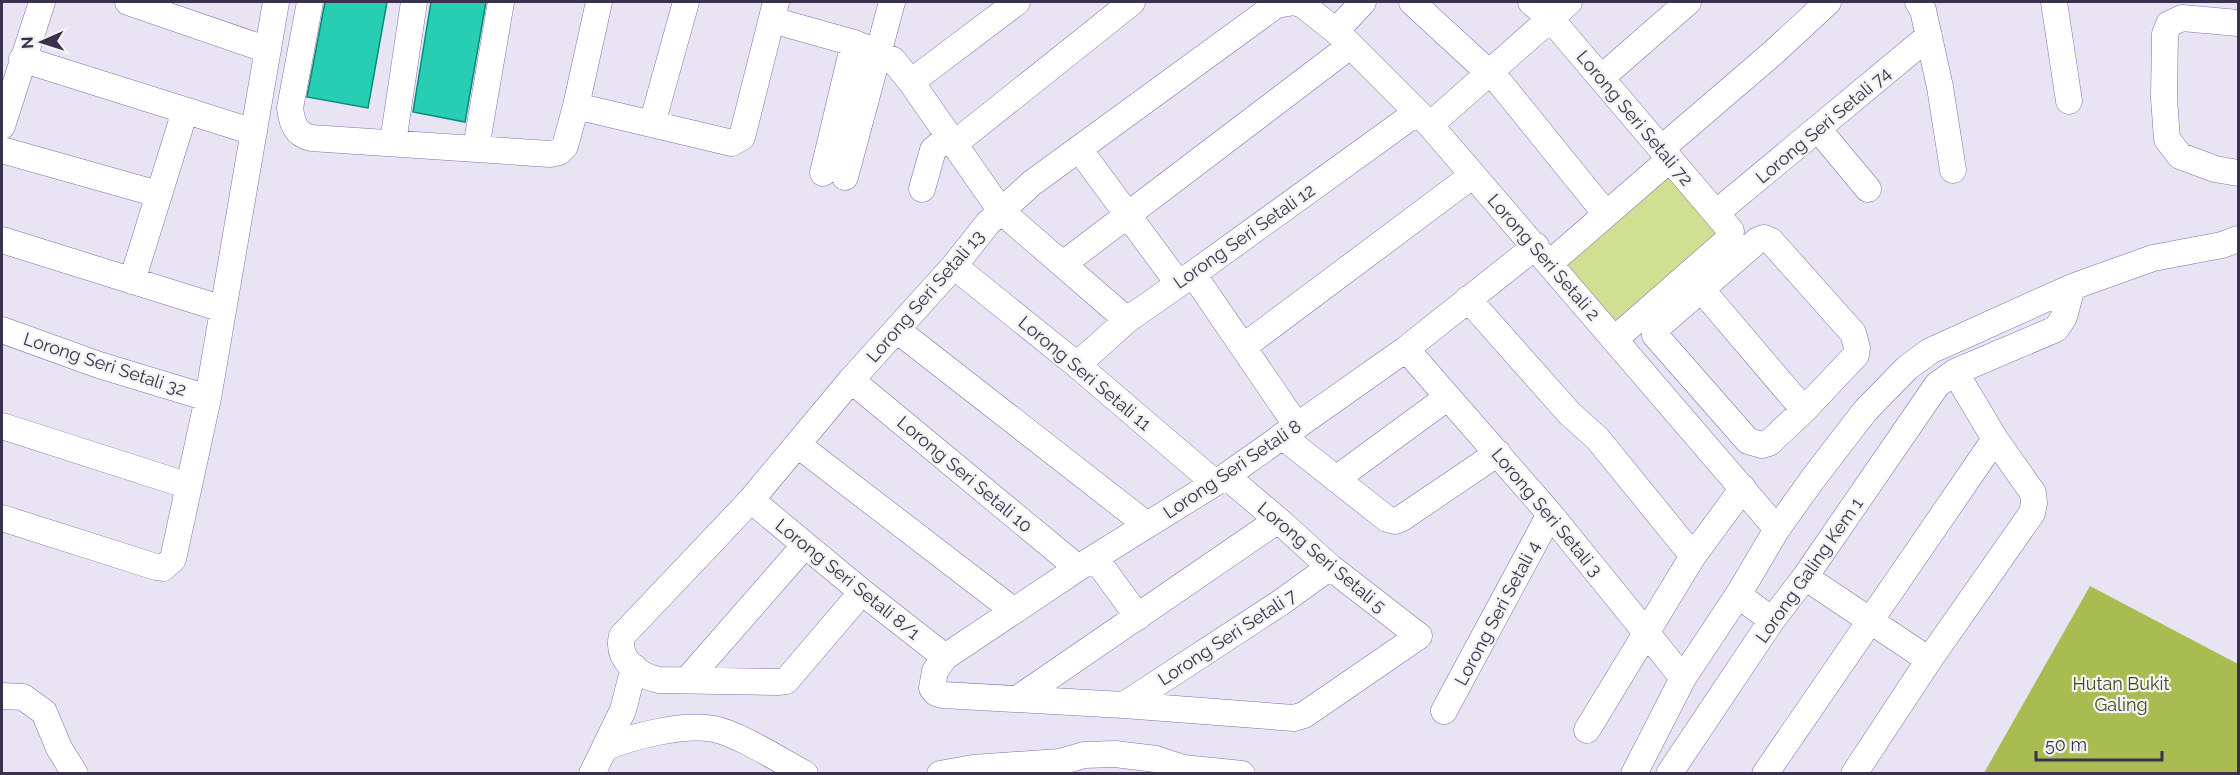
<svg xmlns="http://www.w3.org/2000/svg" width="2240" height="775" font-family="Raleway,sans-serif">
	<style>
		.green { fill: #d0e093 }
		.forest { fill: #a9bc51 }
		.building { fill: #27ceb3; stroke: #078c79; stroke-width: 1.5 }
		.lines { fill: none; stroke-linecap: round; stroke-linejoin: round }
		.minor-casing { stroke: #846eb3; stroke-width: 27 }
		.minor { stroke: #fff; stroke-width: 26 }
		.labels { text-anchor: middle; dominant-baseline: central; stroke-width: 4.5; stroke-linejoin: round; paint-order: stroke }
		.street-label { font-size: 18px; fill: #3a314e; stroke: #f3f3f3 }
		.park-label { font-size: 18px; fill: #424a1e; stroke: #f3f3f3 }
	</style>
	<rect width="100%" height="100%" fill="#e8e4f3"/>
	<path class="green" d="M1668,169L1725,235L1620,337L1563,258Z"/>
	<path class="forest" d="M2090,586L2238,664V773H1984Z"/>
	<path class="building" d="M325,2H387L368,108L307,97Z
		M431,2H486L465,122L413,112Z"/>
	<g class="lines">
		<g class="minor-casing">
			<path id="minor" d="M128,2L268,50
				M310,2L290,108C292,123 295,134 311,138L550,154L559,152L565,146L576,106L599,2
				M1412,2L1500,83L1606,214
				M1531,2L1550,18L1731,231L1729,239L1615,339
				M1918,2L1923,10L1940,87L1953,170
				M2054,2L2069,101
				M772,20L854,43L893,60L911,82L1001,211L1127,320
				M2238,23L2182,18L2169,24L2165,34L2164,98L2167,139L2180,156L2215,169L2238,173
				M1336,31L1363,2
				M22,59L254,132
				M1601,78L1688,2
				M911,82L1017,2
				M576,106L732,143L742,137L776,2
				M652,124L686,2
				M1430,125L1569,2
				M2,126L42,2
				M1818,129L1868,189
				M393,142L414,2
				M954,144L1132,2
				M476,148L501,2
				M1079,149L1178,283
				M1661,149L1774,52L1828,2
				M2,150L158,194
				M823,173L854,43
				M845,177L892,2
				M922,189L933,150L949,136
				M1716,213L1929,36
				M1764,238L1771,241L1853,333L1857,348L1856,355L1804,410L1769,443L1762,445L1748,441L1655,335L1659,326L1758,240Z
				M2,240L223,309
				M1550,263L1670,159
				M1063,264L1350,46
				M954,266L1077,365L1215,483
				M1193,274L1297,426
				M132,281L185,111
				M1701,289L1804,410
				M1468,299L1570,414L1597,438L1693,556
				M2,330L99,365L208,398
				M897,330L1147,525
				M1243,347L1473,175
				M1406,349L1550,514L1683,678
				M1077,365L1127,320L1193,274L1416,113
				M851,380L1078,568
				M2,426L189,486
				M1282,436L1387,519L1395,521L1402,518L1498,453
				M798,445L1014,611
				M1226,476L1278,520L1330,567L1419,636L1304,715L1294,718L1124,705L943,695L936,693L932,688L935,671L945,657L1078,568L1226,476L1406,349L1536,246
				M1336,479L1448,397
				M751,500L862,592L945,657
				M2,518L156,567L163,568L173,559L208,398L276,2
				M1095,558L1138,617
				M1805,577L1929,660
				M862,592L786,681L778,682L659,680C639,676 616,660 622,636L751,500L851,380L954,266L988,223L1032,183L1276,5L1295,2L1303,5L1336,31L1430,125L1777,529
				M1738,595L1772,620
				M687,680L805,545
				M2,696L23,697L44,712L59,748L75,774
				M1017,699L1278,520
				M1124,705L1280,603L1330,567
				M1444,711L1550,514
				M1587,730L1693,556L1743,488
				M606,747C635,736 683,723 714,729C739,734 781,761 805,774
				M592,774L623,710L634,667
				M940,774L973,768L1060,762L1084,755L1115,754L1156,759L1183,768L1242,774
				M1634,774L1683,678L1738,595L1777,529L1812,480L1865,411L1907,368L1930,351L2072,287L2153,258L2222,245L2238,239
				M1669,774L1772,620L1805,577L1937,385L1955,372L2056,329L2064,317L2072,287
				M1765,774L1995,439
				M1854,774L1929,660L2032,513L2034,503L2033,493L1995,439L1955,372"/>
		</g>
		<use href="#minor" class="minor"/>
	</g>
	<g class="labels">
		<g class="street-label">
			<text transform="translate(1635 118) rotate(50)">Lorong Seri Setali 72</text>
			<text transform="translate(1823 125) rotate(-40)">Lorong Seri Setali 74</text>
			<text transform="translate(1244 236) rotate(-35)">Lorong Seri Setali 12</text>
			<text transform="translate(1544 257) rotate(49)">Lorong Seri Setali 2</text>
			<text transform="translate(925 296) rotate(-49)">Lorong Seri Setali 13</text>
			<text transform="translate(105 364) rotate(18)">Lorong Seri Setali 32</text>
			<text transform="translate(1085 373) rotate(40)">Lorong Seri Setali 11</text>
			<text transform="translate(1232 469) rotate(-34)">Lorong Seri Setali 8</text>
			<text transform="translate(965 474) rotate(40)">Lorong Seri Setali 10</text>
			<text transform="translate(1547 512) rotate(50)">Lorong Seri Setali 3</text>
			<text transform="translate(1322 557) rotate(40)">Lorong Seri Setali 5</text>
			<text transform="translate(1809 570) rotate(-55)">Lorong Galing Kem 1</text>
			<text transform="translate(848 579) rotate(39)">Lorong Seri Setali 8/1</text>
			<text transform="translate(1497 613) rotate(-62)">Lorong Seri Setali 4</text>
			<text transform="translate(1227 637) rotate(-33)">Lorong Seri Setali 7</text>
		</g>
		<g class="park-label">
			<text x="2121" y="683">Hutan Bukit<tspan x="2121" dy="21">Galing</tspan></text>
		</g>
	</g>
	<rect width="2240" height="775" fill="none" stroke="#3a314e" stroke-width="6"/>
	<g transform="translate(42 42) rotate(267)" stroke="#f3f3f3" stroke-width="4.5" paint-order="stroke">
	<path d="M0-4.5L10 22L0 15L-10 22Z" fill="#3a314e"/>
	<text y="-9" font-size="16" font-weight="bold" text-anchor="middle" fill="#3a314e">N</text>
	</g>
	<path d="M2036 751v9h126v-9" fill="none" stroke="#3a314e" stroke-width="3"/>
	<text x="2045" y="751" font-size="18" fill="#3a314e" stroke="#f3f3f3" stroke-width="4.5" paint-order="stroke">50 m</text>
</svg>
